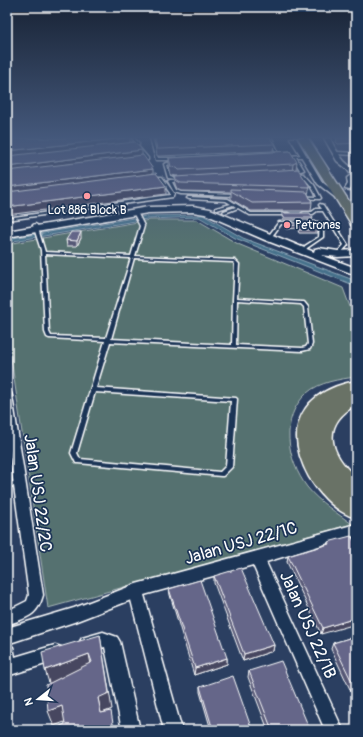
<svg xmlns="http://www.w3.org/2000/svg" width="363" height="737" font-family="Pangolin,sans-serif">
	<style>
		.built { fill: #3c4b6d }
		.green { fill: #54716f; stroke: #aab8b7 }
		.water { fill: #44708a; stroke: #8fa9b9 }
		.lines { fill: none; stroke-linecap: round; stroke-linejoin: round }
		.lane-casing { stroke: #fff; stroke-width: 3 }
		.street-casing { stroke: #fff; stroke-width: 3 }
		.secondary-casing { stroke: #fff; stroke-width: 3 }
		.highway-casing { stroke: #fff; stroke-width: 3 }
		.lane { fill: #1d3557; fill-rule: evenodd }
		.street { fill: #1d3557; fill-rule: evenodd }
		.secondary { fill: #1d3557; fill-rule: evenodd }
		.highway { fill: #697266; fill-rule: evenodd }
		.wall { fill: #575876; stroke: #fff }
		.shaded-wall { fill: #474760; stroke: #fff }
		.building { fill: #656689; stroke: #fff }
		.poi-dot { fill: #ff9aa2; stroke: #1d3557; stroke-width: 1.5 }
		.labels { text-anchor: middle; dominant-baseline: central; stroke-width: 3.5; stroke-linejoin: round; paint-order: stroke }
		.far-poi-label { font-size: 12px; fill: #fff; stroke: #1d3557 }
		.near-street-label { font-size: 17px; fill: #fff; stroke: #1d3557 }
	</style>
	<rect width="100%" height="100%" fill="#2b3f61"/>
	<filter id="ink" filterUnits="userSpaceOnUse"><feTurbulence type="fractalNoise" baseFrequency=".025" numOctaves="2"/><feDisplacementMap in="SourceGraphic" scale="8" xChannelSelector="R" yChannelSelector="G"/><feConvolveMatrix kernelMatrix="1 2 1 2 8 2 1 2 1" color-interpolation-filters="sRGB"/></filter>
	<g filter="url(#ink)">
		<path class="built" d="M356,143V172L349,166L334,144Z"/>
		<path class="green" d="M150,220H197L238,244L343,288L356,323V377C340,379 319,382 307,393C279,418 287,460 307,487C319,502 337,513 352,524L48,608L7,331V244Z"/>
		<path class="water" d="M203,215L243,238L356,281V286L235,238L199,217L147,219L7,242V239L146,216Z"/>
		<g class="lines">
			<g class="lane-casing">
				<path id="lane" d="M132,138H134L139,143V145H130V144L131,143H136Z
					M150,138H152L158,158H177V160H156Z
					M270,138H272L279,154L274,155L273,154L276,153Z
					M138,146L148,158V160L140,161V159L145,158L137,147Z
					M336,152L356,153V155L335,154V152Z
					M305,155V157H296L304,170L294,173V171L300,170L293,158H287L286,157L287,156Z
					M175,161H176V163L167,165L170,176L178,178L176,179L168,178L164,164Z
					M297,173L304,174L314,185L321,198L320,199L181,194L174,192L168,181L170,180ZM297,175C307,177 313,188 317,197L181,192L176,190L172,182Z
					M153,177H162L174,193L173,197L7,220V218L170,195V193L160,179H154L152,178Z
					M188,197L228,199L251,213H288L290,214L288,215H250L238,208L225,213L223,212L224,211L236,207L233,205L217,210H216V208L231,204L226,201L189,199L187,198Z
					M320,204L323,205L348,245L339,255H338L336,254L344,245L323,211H317L313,214H304L302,213L304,212H312L316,209H322L319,205Z
					M134,211L137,212L144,226L135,256L235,260L239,264L237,298L302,302H304L308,307L312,344L310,349L302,351L110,342L96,388L236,398L237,399L232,467L223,476H221L78,463H76L71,453L105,341L49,338L47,337L45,332L41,250L33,225L35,224L37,225L45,252L131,256L140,226L133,212ZM45,254L131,258L106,338L51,336L49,332ZM134,258L233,262L235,264L233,299L232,345L111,339ZM237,300L301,304L304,307L308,344L306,347L302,348L236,345ZM95,392L231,401L226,466L220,472L80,459L77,453Z
					M279,222H292L294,223L292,224H281L270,239H268L267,238Z
					M309,222H318L323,224V237L307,248L304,253H303L301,252L305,246L319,237L320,225L317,224H309Z
					M19,481H21L22,483L21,485L7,487V483Z"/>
			</g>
			<g class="street-casing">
				<path id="street" d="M290,138H296L322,182L345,200V202H341L318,184Z
					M324,138H330C333,144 336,151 341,157C347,167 356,166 356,180L353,179L354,184L350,190L345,189L348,184L347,178L351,175L347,169L337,161Z
					M7,392L11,393L12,396L43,595C37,617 27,617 7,625V611L27,601L29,595L7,435Z
					M356,524V536L348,537L266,562L343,730H325L253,565L144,595L182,730H164L131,600L74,622L7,644V628L74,608L136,584Z
					M103,632L117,637L120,642L140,730H122L105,647L87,651L82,648L79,643L82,638Z
					M7,645L13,647L15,657L55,645L61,647L63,653L61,659L55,661L7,676Z"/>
			</g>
			<g class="secondary-casing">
				<path id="secondary" d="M193,206L210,209L314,252L315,249L319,248L338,251L356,250V256L338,257L321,255L356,268V275L265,240L205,214L193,212L148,213L7,237V231L148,207Z"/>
			</g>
			<g class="highway-casing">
				<path id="highway" d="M298,138H308L356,212V226L351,225L350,222Z
					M356,381V405C320,425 330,454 356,477V518C336,512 320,495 309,477C282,428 302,391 356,381Z"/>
			</g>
			<use href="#lane" class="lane"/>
			<use href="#street" class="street"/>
			<use href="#secondary" class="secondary"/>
			<use href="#highway" class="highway"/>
		</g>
		<path class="wall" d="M154,138H270L274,144L273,151L160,156H157Z
			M337,138H356V143L338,144L336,142Z
			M290,151L296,169L310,187L308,194L312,202L311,211H251L231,199V192L181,191L177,189L175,184V177L178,176H177L171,175L169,165V158Z
			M282,213L313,218L312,220H283L282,216Z
			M286,223L318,230V233H299L297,228L286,229L285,226Z
			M81,238L77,246H67L66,240Z
			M328,542L356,544L321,634L287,562L288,556L327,545Z
			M214,576L274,645L273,651L243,661L214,583Z
			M169,589L227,658V664L194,675L170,595Z
			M356,636V702L331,649L333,643Z
			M249,671L310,730H268L248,677Z
			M200,687L252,730H211L200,692Z"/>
		<path class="shaded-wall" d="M7,138H45L7,142Z
			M125,138H130V144L7,158V151Z
			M142,150V157L7,174V167Z
			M297,162L296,169L292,172L293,164Z
			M153,169V176L7,195V187Z
			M166,186V194L7,215V207Z
			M81,232V238L77,246V241Z
			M7,568L10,602H7Z
			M356,618V624L321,634L323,628Z
			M100,635L112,709L102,713L104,728L98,698Z
			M274,645L273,651L243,661L244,654Z
			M89,654L92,670L50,686L45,670Z
			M227,658V664L194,675L195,668Z
			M62,706L67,721L54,726L48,711Z"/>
		<path class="building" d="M22,138H125L7,151V139Z
			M155,138H270L274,144L160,149H157Z
			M135,142L142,150L7,167V156Z
			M290,151L297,162L293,164L179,170L177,168L171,167L169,158Z
			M143,155L153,169L7,187V171Z
			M298,169L310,187L181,183L177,181L175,177Z
			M156,173L166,186L7,207V192Z
			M231,189L307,192L312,202L252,203L231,191Z
			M282,213H310L313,218H284Z
			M286,223H315L318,230H299L297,225L287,226Z
			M71,232H81L77,241L66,240Z
			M351,536L356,544V618L323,628L288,556L329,544L328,542Z
			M241,568L274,645L244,654L214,576Z
			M200,580L227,658L195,668L169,589Z
			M100,635L109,693L98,698L101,713L111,711L114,730H51L65,724L62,706L48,711L46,685L92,662L89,654L45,670L42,652Z
			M356,636V690L333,643Z
			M281,661L310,730H272L249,671Z
			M233,676L252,730H213L200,687Z
			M19,725L20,730H7Z"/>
	</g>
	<linearGradient id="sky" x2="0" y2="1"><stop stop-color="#182335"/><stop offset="0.57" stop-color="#44587b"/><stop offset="1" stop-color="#44587b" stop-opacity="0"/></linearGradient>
	<rect width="363" height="241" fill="url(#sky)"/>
	<g class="poi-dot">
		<circle cx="87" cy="196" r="4"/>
		<circle cx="287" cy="225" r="4"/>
	</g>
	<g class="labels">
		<g class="far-poi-label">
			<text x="87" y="210">Lot 886 Block B</text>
			<text x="295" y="225" text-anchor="start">Petronas</text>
		</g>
		<g class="near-street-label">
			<text transform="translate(38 493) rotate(82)">Jalan USJ 22/2C</text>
			<text transform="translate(241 543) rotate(-16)">Jalan USJ 22/1C</text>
			<text transform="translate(308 625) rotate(66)">Jalan USJ 22/1B</text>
		</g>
	</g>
	<rect width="363" height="737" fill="none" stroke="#1d3557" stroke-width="24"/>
	<rect x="12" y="12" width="339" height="713" fill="none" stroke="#fff" stroke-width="1.5" filter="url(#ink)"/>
	<g transform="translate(38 699) rotate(253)" stroke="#1d3557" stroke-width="3" paint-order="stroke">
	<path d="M0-3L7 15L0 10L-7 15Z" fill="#ffffff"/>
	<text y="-6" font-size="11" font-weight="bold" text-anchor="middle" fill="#ffffff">N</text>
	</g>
</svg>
